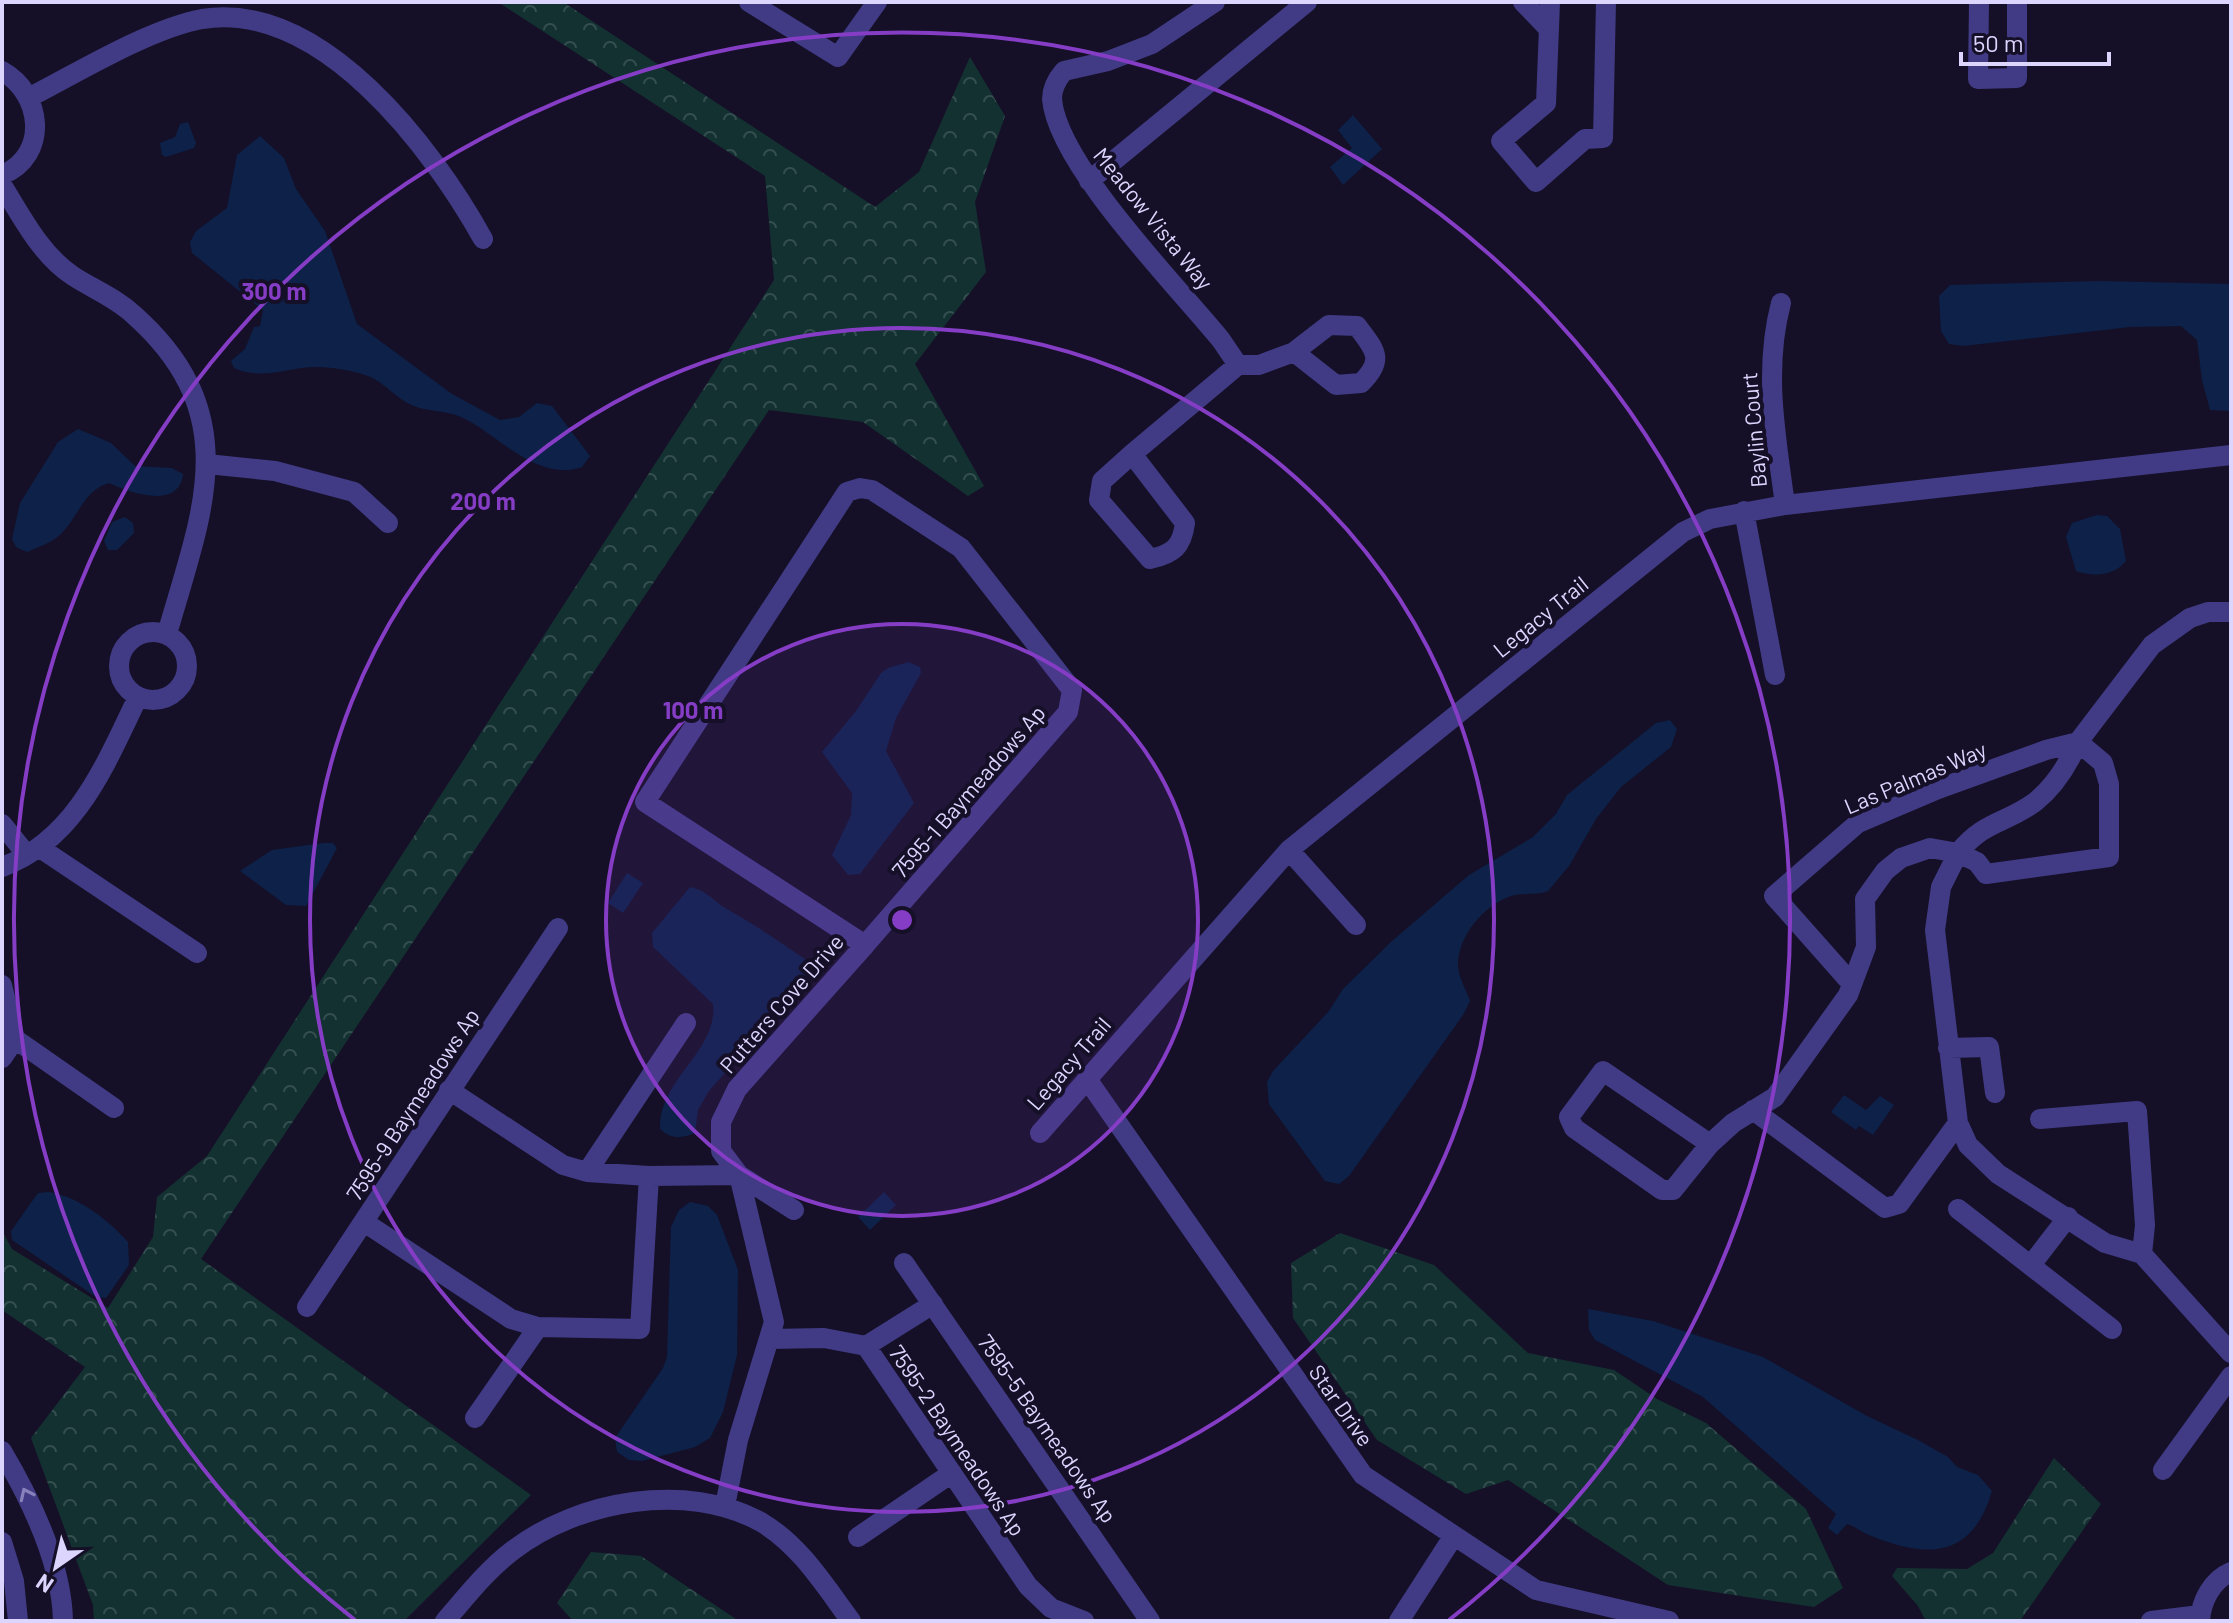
<svg xmlns="http://www.w3.org/2000/svg" width="2233" height="1623" font-family="Barlow,sans-serif">
	<style>
		.forest { fill: url(#forest-crowns) }
		.water { fill: #0d2149 }
		.lines { fill: none; stroke-linecap: round; stroke-linejoin: round }
		.minor { stroke: #413b85; stroke-width: 20 }
		.oneway { stroke: #8781bc }
		.ring { fill: none; stroke: #853dc5; stroke-width: 4 }
		.labels { text-anchor: middle; dominant-baseline: central; stroke-width: 8; stroke-linejoin: round; paint-order: stroke }
		.street-label { font-size: 22px; fill: #dcd6ff; stroke: #151027 }
		.centre { fill: #853dc5; stroke: #151027; stroke-width: 4 }
		.ring-label { font-size: 24px; text-anchor: middle; font-weight: bold; fill: #853dc5; stroke: #151027; stroke-width: 8; stroke-linejoin: round; paint-order: stroke }
	</style>
	<defs>
		<pattern id="forest-crowns" width="20" height="18" patternUnits="userSpaceOnUse" patternTransform="scale(2)"><rect width="20" height="18" fill="#133131"/><path d="M2 6a3 3 0 1 1 6 0M12 15a3 3 0 1 1 6 0" fill="none" stroke="#354e50"/></pattern>
	</defs>
	<rect width="100%" height="100%" fill="#151027"/>
	<path class="forest" d="M498,2H563L875,207L919,172L970,57L1005,116L975,202L986,272L915,364L984,486L968,496L863,422L769,410L201,1259L531,1495L404,1621H94L93,1605L31,1438L85,1367L2,1310V1231L12,1249L108,1308L153,1237L157,1197L207,1156L774,280L765,176Z
		M1340,1233L1434,1265L1528,1353L1614,1370L1657,1399L1706,1423L1806,1509L1843,1588L1814,1607L1668,1585L1508,1480L1466,1494L1377,1440L1293,1318L1291,1263Z
		M2054,1458L2101,1504L2020,1621H1926L1918,1606L1892,1576L1897,1568L1967,1569L1993,1553Z
		M591,1552L641,1556L739,1621H573L557,1603Z"/>
	<path class="water" d="M1353,115L1382,149L1343,185L1330,167L1352,148L1338,130Z
		M188,122L196,143L194,148L166,157L162,155L160,143L175,137L180,124Z
		M260,136L284,158L296,189L325,231L357,324L452,394L500,420L519,417L537,403L552,406L590,456L582,467C536,483 497,433 461,417C445,410 429,412 414,406C397,400 386,383 368,376C348,369 322,365 301,368C277,372 257,378 234,368L231,361L245,349L254,327L260,326L263,310L192,253L190,242L196,231L227,208L237,155Z
		M2101,281L2231,284V411L2210,410L2202,380L2197,340L2181,326L2130,327L1963,346L1949,344L1941,331L1939,296L1950,285Z
		M78,429L111,443L135,466L172,468L183,474C179,511 128,492 109,483C85,489 78,517 61,534C51,543 39,547 27,552L16,547L12,539L20,503L58,442Z
		M2097,515L2107,516L2120,529L2126,561C2114,576 2094,577 2076,571L2066,537L2072,523Z
		M125,517L133,523L134,533L117,550H108L104,541L112,522Z
		M908,662L920,667L921,673L896,718L886,751L914,803L860,874L848,875L832,855L851,815L852,793L822,752L856,711L881,673L888,668Z
		M1670,720L1677,729L1671,747L1621,787L1596,819L1569,866L1548,891C1536,896 1523,892 1511,896C1484,905 1457,937 1458,966C1459,979 1466,989 1470,1001L1463,1015L1349,1176L1339,1184L1325,1181L1269,1104L1267,1082L1273,1071L1329,1011L1343,989L1392,941L1469,875L1533,837L1556,814L1567,795L1656,723Z
		M323,843H333L337,848L306,906L286,905L240,871L272,850Z
		M627,873L643,883L623,913L608,903Z
		M690,887C708,891 712,900 727,909C756,925 781,943 808,961L809,971L800,988L709,1091L698,1110L695,1133C681,1139 671,1139 660,1129C658,1079 718,1052 713,1004L653,947L652,933Z
		M1844,1095L1866,1110L1880,1096L1894,1105L1873,1135L1859,1126L1856,1130L1831,1112Z
		M49,1192C81,1198 107,1219 128,1242L129,1265L106,1298L96,1297L12,1240L11,1231L38,1193Z
		M884,1192L896,1205L870,1230L858,1217Z
		M690,1202L708,1206L717,1215L738,1270L737,1355L723,1412L710,1438L695,1447L642,1461L629,1460L617,1452L615,1438L663,1368L667,1357L671,1227L679,1210Z
		M1588,1309L1653,1321L1763,1357L1867,1416L1918,1440L1948,1457L1957,1467L1978,1475L1992,1491C1972,1559 1927,1559 1869,1535C1861,1532 1855,1526 1847,1524L1837,1535L1828,1528L1836,1514L1703,1397L1595,1340L1589,1330Z"/>
	<g class="lines">
		<path class="minor" d="M749,2L838,57L877,2
			M1215,2L1152,44L1108,61L1064,71C1057,79 1052,89 1052,99C1057,164 1178,287 1221,340L1238,365
			M1523,2L1549,29
			M1550,2L1546,103L1501,141L1536,182L1585,139L1603,138L1606,2
			M1979,2L1978,79L2017,78V2
			M2,71C42,93 50,155 2,175
			M30,97C79,72 149,29 202,19C322,0 433,149 483,239
			M1089,181L1307,2
			M2,185C22,217 41,255 73,276C93,289 116,298 134,315C246,415 202,512 167,634
			M1781,303C1763,371 1776,436 1785,505
			M1329,325L1357,326C1374,349 1386,359 1361,383L1336,385L1294,352Z
			M1132,454L1185,523C1182,547 1173,554 1150,559L1099,500L1102,481Z
			M1132,454L1238,365H1259L1294,352
			M207,464L275,471L354,492L388,523
			M860,488L872,490L961,548L1072,690L1068,712L865,945L645,802L847,492Z
			M1744,511L1775,675
			M119 666a34 34 0 1 1 68 0a34 34 0 1 1-68 0Z
			M2,824L27,855
			M40,848L197,953
			M1289,850L1356,925
			M2,867C76,840 106,763 138,697
			M1852,984L1774,896L1858,823L1938,789L2046,750L2078,742L2152,645L2190,618L2208,612H2231
			M2,985L15,1039
			M15,1039L114,1108
			M1948,1048L1989,1047L1995,1093
			M2,1058L15,1039
			M1603,1071L1710,1144L1673,1190H1662L1574,1128L1569,1117Z
			M1087,1079L1363,1475L1536,1590L1669,1621
			M449,1090L563,1165L587,1172L649,1176L739,1175L794,1210
			M1753,1110L1885,1208L1899,1204L1958,1123
			M2040,1119L2137,1111L2145,1225L2142,1254
			M1040,1133L1289,850L1683,532L1710,519L1785,505L2231,455
			M1710,1144L1733,1123L1775,1097L1848,995L1866,947L1865,899L1885,871L1901,858L1930,848L1958,853C1985,820 2005,824 2035,802C2055,786 2068,765 2078,742L2103,763L2109,784V857L1986,874L1977,862L1958,853L1941,887L1935,930L1958,1123L1968,1145L1998,1174L2105,1243L2142,1254L2231,1353
			M587,1172L686,1023
			M1958,1209L2112,1329
			M364,1222L511,1319L538,1327L640,1329L649,1176
			M904,1263L1150,1621
			M2031,1265L2068,1217
			M307,1307L558,928
			M770,1339L824,1338L866,1346L1028,1586L1051,1608L1084,1621
			M866,1346L933,1304
			M475,1418L538,1327
			M2,1451C31,1500 62,1563 63,1621
			M2163,1470L2231,1376
			M725,1506L738,1440L774,1322L739,1175L721,1151V1122L737,1089L865,945
			M858,1537L952,1473
			M2,1542L14,1581L18,1621
			M445,1621C467,1596 486,1571 512,1551C578,1500 687,1481 761,1522C800,1545 825,1586 851,1621
			M1399,1621L1453,1537
			M2151,1621L2200,1615
			M2200,1621C2201,1601 2212,1580 2231,1572"/>
	</g>
	<defs><path id="oneway-chevron" d="M-2-3.5L2.5 0L-2 3.5" fill="none" stroke-width="1.6" stroke-linecap="round" stroke-linejoin="round" transform="scale(2)"/></defs>
	<use class="oneway" href="#oneway-chevron" transform="translate(26 1494) rotate(-115)"/>
	<circle cx="902" cy="920" r="296" fill="#853dc5" fill-opacity=".12"/>
	<g class="ring">
		<circle cx="902" cy="920" r="296"/>
		<circle cx="902" cy="920" r="592"/>
		<path d="M355 1620A888 888 0 1 1 1449 1620"/>
	</g>
	<g class="labels">
		<g class="street-label">
			<text transform="translate(1154 218) rotate(51)">Meadow Vista Way</text>
			<text transform="translate(1753 430) rotate(-95)">Baylin Court</text>
			<text transform="translate(1540 616) rotate(-39)">Legacy Trail</text>
			<text transform="translate(1915 777) rotate(-23)">Las Palmas Way</text>
			<text transform="translate(968 791) rotate(-49)">7595-1 Baymeadows Ap</text>
			<text transform="translate(781 1003) rotate(-49)">Putters Cove Drive</text>
			<text transform="translate(1068 1063) rotate(-49)">Legacy Trail</text>
			<text transform="translate(412 1104) rotate(-57)">7595-9 Baymeadows Ap</text>
			<text transform="translate(1342 1405) rotate(55)">Star Drive</text>
			<text transform="translate(1048 1428) rotate(55)">7595-5 Baymeadows Ap</text>
			<text transform="translate(958 1440) rotate(56)">7595-2 Baymeadows Ap</text>
		</g>
	</g>
	<circle cx="902" cy="920" r="12" class="centre"/>
	<g class="ring-label">
		<text x="274" y="300">300 m</text>
		<text x="483" y="510">200 m</text>
		<text x="693" y="719">100 m</text>
	</g>
	<rect width="2233" height="1623" fill="none" stroke="#dcd6ff" stroke-width="8"/>
	<g transform="translate(56 1567) rotate(214)" stroke="#151027" stroke-width="6" paint-order="stroke">
	<path d="M0-6L14 30L0 20L-14 30Z" fill="#dcd6ff"/>
	<text y="-12" font-size="22" font-weight="bold" text-anchor="middle" fill="#dcd6ff">N</text>
	</g>
	<path d="M1961 52v12h148v-12" fill="none" stroke="#dcd6ff" stroke-width="4"/>
	<text x="1973" y="52" font-size="24" fill="#dcd6ff" stroke="#151027" stroke-width="6" paint-order="stroke">50 m</text>
</svg>
